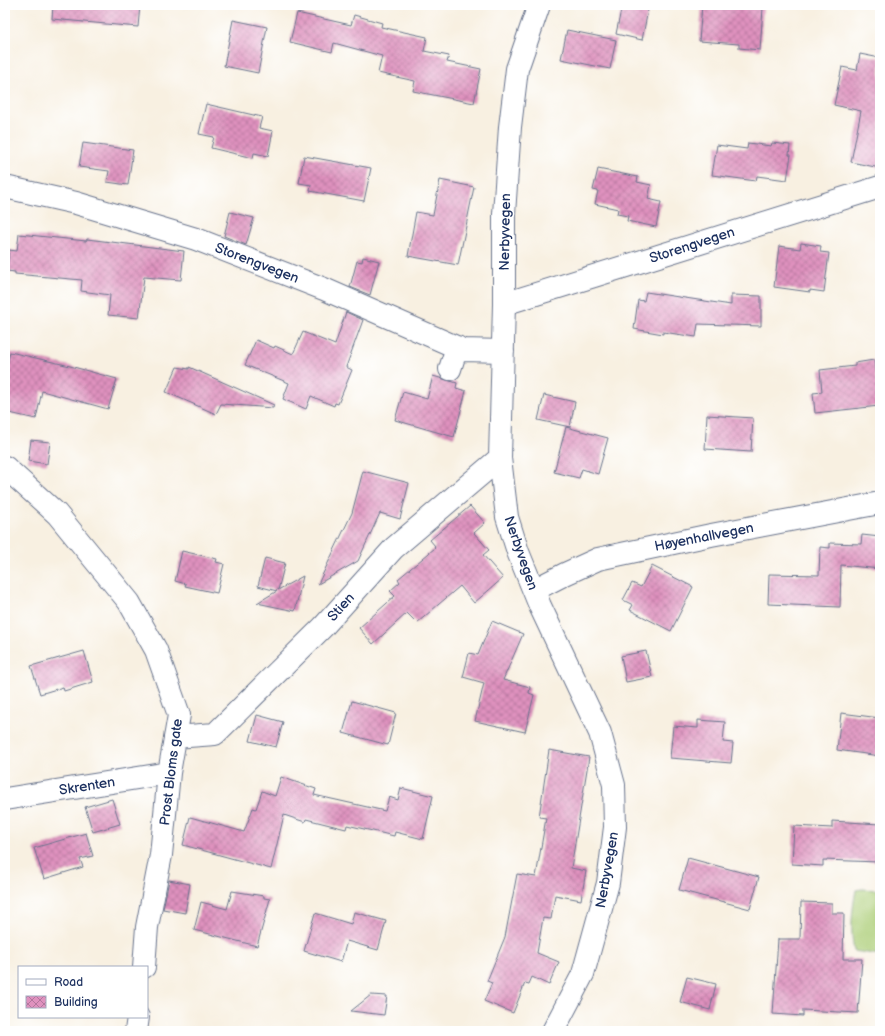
<svg xmlns="http://www.w3.org/2000/svg" width="885" height="1036" font-family="'Balsamiq Sans',sans-serif">
	<style>
		.green { fill: #acce77; stroke: #647e6a }
		.building { fill: url(#building-cross-hatch) }
		.lines { fill: none; stroke-linecap: round; stroke-linejoin: round }
		.minor-casing { stroke: #68738c; stroke-width: 24 }
		.minor { stroke: #fff; stroke-width: 22 }
		.labels { text-anchor: middle; dominant-baseline: central; stroke-width: 3; stroke-linejoin: round; paint-order: stroke }
		.street-label { font-size: 14px; fill: #1b2f5e; stroke: #fff }
	</style>
	<defs>
		<pattern id="building-cross-hatch" width="8" height="8" patternUnits="userSpaceOnUse"><rect width="8" height="8" fill="#df91be"/><path d="M0 0l8 8M0 8l8-8" fill="none" stroke="#b4779e"/></pattern>
	</defs>
	<rect width="100%" height="100%" fill="#fff"/>
	<filter id="ink" filterUnits="userSpaceOnUse"><feTurbulence type="fractalNoise" baseFrequency=".025" numOctaves="2"/><feDisplacementMap in="SourceGraphic" scale="8" xChannelSelector="R" yChannelSelector="G"/><feConvolveMatrix kernelMatrix="1 2 1 2 8 2 1 2 1" color-interpolation-filters="sRGB"/></filter>
	<filter id="wash" filterUnits="userSpaceOnUse"><feTurbulence type="fractalNoise" baseFrequency=".012" numOctaves="4" result="noise"/><feDisplacementMap in="SourceGraphic" scale="16" xChannelSelector="R" yChannelSelector="G"/><feGaussianBlur stdDeviation="0.9" result="paint"/><feColorMatrix in="noise" values="0 0 0 0 0 0 0 0 0 0 0 0 0 0 0 0 0 1.4 0 .05"/><feComposite in="paint" operator="in"/></filter>
	<g filter="url(#wash)">
		<rect width="100%" height="100%" fill="#f8f0e1"/>
		<path class="green" d="M862,889L880,890V955L854,951C850,932 852,910 856,890Z"/>
		<g id="blocks">
			<path class="building" d="M53,5H140L138,27L52,19Z
				M622,5H649L642,40L616,34Z
				M702,5H724L763,8L760,50L739,48V44L699,41Z
				M297,13L351,25L354,15L382,23L381,27L427,37L424,51L449,56L447,62L481,69L474,103L413,91L415,81L378,73L382,56L334,43L332,52L290,42Z
				M233,20L267,27L258,73L224,66Z
				M567,30L616,40L610,69L561,59Z
				M860,54L880,58V168L851,162L861,111L834,105L842,67L857,70Z
				M206,104L262,117L259,128L273,131L268,156L254,153L253,158L211,148L214,137L199,134Z
				M83,143L133,150L128,185L107,182L109,171L79,167Z
				M748,143L771,146L772,143L790,145L789,155H791L787,180L757,176L756,181L712,175L717,145L747,149Z
				M304,156L371,168L364,201L310,191L311,185L299,183Z
				M598,169L638,177L637,182L651,185L648,199L661,202L656,227L627,221L628,216L617,214L618,209L595,204L598,191L593,190Z
				M440,180L474,187L458,265L408,256L416,212L433,215Z
				M230,212L254,218L246,245L224,236Z
				M19,234L86,241L87,239L184,251L181,280L144,277L139,318L108,315L110,295L81,291L82,280L15,274V272L7,271L9,250L17,251Z
				M801,243L821,246L820,252L829,253L824,292L810,290V292L774,287L779,246L800,249Z
				M363,257L379,261L370,295L350,287L357,261L362,262Z
				M646,292L731,305V295L761,296V326L698,324L696,337L663,332V334L634,329L638,300L644,301Z
				M346,312L363,320L346,367L352,370L338,404L335,403L334,406L311,396L306,409L283,399L289,383L245,365L256,340L274,348L275,346L293,354L303,332L335,345Z
				M10,352L70,366L117,379L108,409L42,391L36,419L5,412V374Z
				M874,360L879,406L815,413L813,393L822,392L820,370L855,366V363Z
				M177,367L189,369V367L274,405L273,408L221,404L216,414L166,392Z
				M433,376L457,383L456,388L466,391L454,437L395,420L403,392L427,399Z
				M544,395L575,402L570,427L538,420Z
				M707,415L753,418L751,452L705,449Z
				M566,427L608,438L598,474L582,469L579,478L554,472Z
				M31,440L50,442L47,464L28,461Z
				M363,471L409,483L400,519L380,513L358,561L318,584L352,513Z
				M470,506L485,523L474,533L489,550L483,555L503,578L474,603L460,586L417,623L407,613L373,644L359,628L395,596L390,591L400,582L398,579L435,548L434,547L435,546L430,540Z
				M862,535L880,537V569L841,565L840,607L768,604L769,574L819,575L820,547L830,548V543L861,544Z
				M182,551L217,559L216,562L224,564L217,593L185,586L186,584L175,581Z
				M265,558L285,563L278,590L303,576L295,611L257,603L277,591L258,586Z
				M652,566L693,587L671,631L630,610L633,605L623,600L632,583L641,587Z
				M492,621L523,634L503,680L530,687L529,693L534,695L525,732L475,721L484,683L463,677L469,653L478,655Z
				M84,651L93,682L64,691L63,687L40,694L31,666Z
				M646,651L652,677L626,682L621,656Z
				M352,701L396,713L388,745L343,733Z
				M841,713L880,718V756L837,750Z
				M257,715L283,722L276,747L250,741Z
				M698,720L725,722L723,742L733,743L731,763L670,758L673,726L698,728Z
				M549,750L589,757L571,868L586,871L581,900L555,895L551,919L543,918L537,953L559,962L549,985L532,977L529,984L525,983L513,1013L484,1001L492,983L487,981L505,937L517,874L536,877L546,818L539,817Z
				M281,777L316,789L314,795L385,811L389,797L398,800L401,788L433,796L423,839L395,832L394,836L347,825L346,829L306,819L305,822L284,815L271,869L183,845L190,817L244,832L253,808L256,809L262,791L275,796Z
				M112,799L120,824L93,832L85,807Z
				M832,821L880,824L879,862L823,860V866L792,864L794,826L832,828Z
				M86,833L93,856L80,859L83,867L44,879L34,848Z
				M688,858L759,877L750,909L679,890Z
				M169,880L190,884L185,913L163,909Z
				M232,891L264,896V898L270,899L257,946L194,930L201,902L227,909Z
				M801,902L832,903V913H844L843,959H862L858,1013L803,1010V1016L773,1014L778,939H800Z
				M354,912L386,921L378,950L347,941L341,962L304,951L315,913L351,924Z
				M687,977L716,984L710,1010L680,1002Z
				M371,995L387,996L384,1015L351,1011Z"/>
		</g>
	</g>
	<g filter="url(#ink)">
		<use href="#blocks" fill-opacity="0" stroke="#68738c" stroke-width="1"/>
		<g class="lines">
			<g class="minor-casing">
				<path id="minor" d="M539,5L517,69L510,127L504,214V304L500,458L507,517L518,552L540,606L600,733L614,785L615,827L608,883L583,974L553,1031
					M5,187L76,203L196,239L324,289L463,350L503,351
					M504,304L880,187
					M450,369L457,347
					M5,467L57,514L129,602L156,650L179,715L169,773L161,855L147,927L144,967
					M534,590L565,574L598,559L711,535L880,503
					M175,737L215,734L323,627L394,548L500,458
					M5,799L169,773
					M136,1031L138,1017"/>
			</g>
			<use href="#minor" class="minor"/>
		</g>
	</g>
	<g class="labels">
		<g class="street-label">
			<text transform="translate(505 232) rotate(-89)">Nerbyvegen</text>
			<text transform="translate(692 245) rotate(-18)">Storengvegen</text>
			<text transform="translate(257 263) rotate(21)">Storengvegen</text>
			<text transform="translate(704 537) rotate(-11)">Høyenhallvegen</text>
			<text transform="translate(521 553) rotate(71)">Nerbyvegen</text>
			<text transform="translate(341 607) rotate(-48)">Stien</text>
			<text transform="translate(171 772) rotate(-83)">Prost Bloms gate</text>
			<text transform="translate(87 786) rotate(-9)">Skrenten</text>
			<text transform="translate(607 870) rotate(-80)">Nerbyvegen</text>
		</g>
	</g>
	<rect width="885" height="1036" fill="none" stroke="#fff" stroke-width="20"/>
	<rect x="18" y="966" width="130" height="52" fill="#ffffff" stroke="#a4acbf"/>
	<rect x="26" y="979" width="20" height="6" fill="#ffffff" stroke="#a4acbf"/>
	<text x="54" y="986" font-size="12" fill="#1b2f5e">Road</text>
	<rect x="26" y="996" width="20" height="12" fill="url(#building-cross-hatch)" stroke="#a4acbf"/>
	<text x="54" y="1006" font-size="12" fill="#1b2f5e">Building</text>
</svg>
